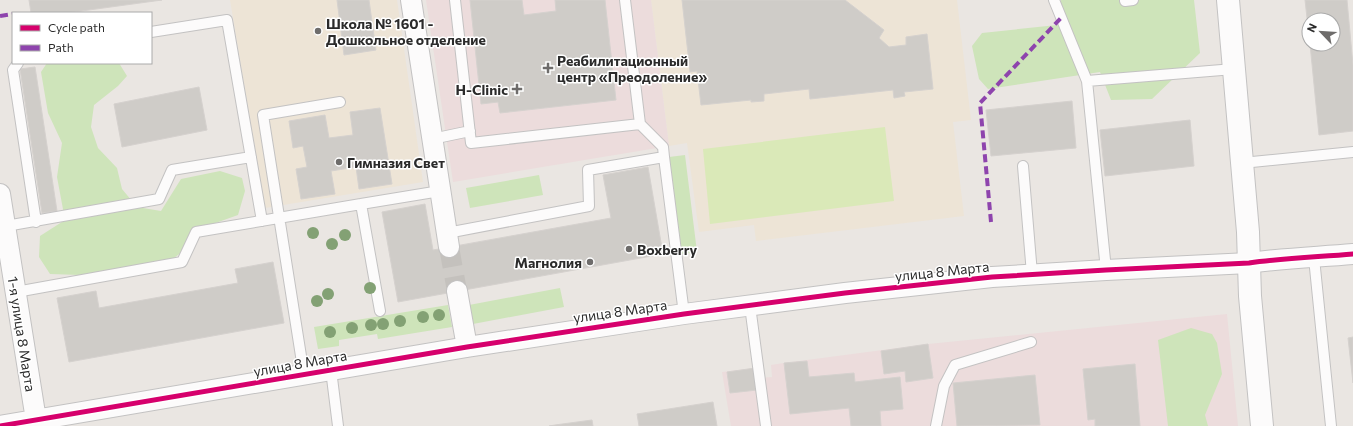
<svg xmlns="http://www.w3.org/2000/svg" width="1353" height="426" font-family="Commissioner,sans-serif">
	<style>
		.education { fill: #ede4d6 }
		.medical { fill: #ecdcdc }
		.green { fill: #cee4ba }
		.pitch { fill: #dae9b8 }
		.building { fill: #cfccc8; stroke: #d5d1ce }
		.lines { fill: none; stroke-linecap: round; stroke-linejoin: round }
		.street-tunnel { stroke: #c4c1bd; stroke-width: 20; stroke-dasharray: 20 10; stroke-linecap: butt }
		.lane-casing { stroke: #c3c2c2; stroke-width: 12 }
		.street-casing { stroke: #c3c2c2; stroke-width: 22 }
		.secondary-casing { stroke: #c3c2c2; stroke-width: 24 }
		.lane { stroke: #fcfbfb; stroke-width: 10 }
		.street { stroke: #fcfbfb; stroke-width: 20 }
		.secondary { stroke: #fcfbfb; stroke-width: 22 }
		.quiet { stroke: #8e44ad; stroke-width: 4; stroke-dasharray: 8 4; stroke-linecap: butt }
		.cycleway-casing { stroke: #fff; stroke-width: 8 }
		.cycleway { stroke: #d6006c; stroke-width: 5 }
		.tree { fill: #83a174 }
		.poi-dot { fill: #6e6c6b; stroke: #fff; stroke-width: 1.5 }
		.labels { text-anchor: middle; dominant-baseline: central; stroke-width: 3; stroke-linejoin: round; paint-order: stroke }
		.poi-label { font-size: 14px; font-weight: bold; fill: #2b2b2b; stroke: #fff; text-anchor: start }
		.street-label { font-size: 14px; fill: #2b2b2b; stroke: #fff }
	</style>
	<rect width="100%" height="100%" fill="#eae6e2"/>
	<path class="education" d="M230,0H397L423,182L265,208Z
		M651,0H957L971,120L953,122L964,216L756,241L754,225L699,232L687,143L669,146Z"/>
	<path class="medical" d="M426,0H651L669,146L453,182Z
		M1227,314L1238,426H731L722,372L755,368L756,378L772,377L771,365L784,363L928,344Z"/>
	<path class="green" d="M1061,0H1194L1200,53L1152,99L1111,100L1100,72L988,89L979,79L972,46L982,33L1057,25Z
		M47,63H119L127,76L118,86L94,105L91,127L98,148L117,168L122,189L137,207L161,211L181,179L220,171L242,178L245,191L238,215L193,231L185,250L164,265L80,275L50,274L39,257L40,236L65,220L57,177L62,143L48,113L41,72Z
		M685,155L697,252L682,254L669,157Z
		M539,175L543,195L470,208L466,188Z
		M560,288L564,307L473,324L469,305Z
		M448,305L452,327L378,339L377,334L339,340V346L318,349L314,327Z
		M1191,328L1212,334L1217,343L1222,374L1205,415L1208,426H1168L1158,340Z"/>
	<path class="pitch" d="M885,127L894,201L710,224L703,149Z"/>
	<path class="building" d="M29,0H162L67,13H31Z
		M337,0H369L376,50L344,55Z
		M470,0H522L524,15L556,11L555,0H605L616,100L500,113L498,102L481,104Z
		M682,0H845L884,30L879,38L889,47L906,45V37L927,34L933,89L904,92L905,96L894,98L893,90L810,99L809,89L764,94V101L751,102V100L701,105L697,71L690,72Z
		M1305,0H1347L1353,65V131L1319,135L1310,44H1333V20H1309V36Z
		M35,67L57,211L42,213L20,69Z
		M199,87L207,130L122,147L114,104Z
		M1072,101L1076,148L991,156L986,110Z
		M380,108L392,184L359,189L356,167L331,171L335,194L301,199L296,169L307,167L303,146L293,148L289,121L325,115L329,138L353,135L350,112Z
		M1190,120L1194,166L1105,176L1100,130Z
		M648,167L663,254L398,302L382,212L425,204L433,250L611,218L603,175Z
		M273,262L284,323L69,362L57,298L96,291L99,308L238,283L235,269Z
		M1353,337V383L1348,338Z
		M928,344L933,378L906,382L905,371L884,374L881,351Z
		M807,361L809,377L854,373L855,382L900,377L903,409L880,411L881,426H851L849,408L790,414L784,363Z
		M1135,364L1140,426H1095V419L1088,420L1083,369Z
		M755,368L757,390L730,393L727,372Z
		M1035,375L1040,425L957,426L953,383Z
		M713,402L717,426H639L637,414Z
		M592,420L593,426H549L555,425Z"/>
	<g class="lines">
		<path class="street-tunnel" d="M449,247L457,291"/>
		<g class="lane-casing">
			<path id="lane" d="M455,0L471,143L640,124
				M625,0L640,124L663,147L664,157
				M1054,0L1087,81
				M1125,1L1133,0
				M151,32L227,20L262,221
				M18,63L13,70L36,222
				M432,139L470,131
				M1242,163L1353,152
				M1023,166L1032,274
				M6,226L159,199L172,170L251,157
				M447,233L589,206L588,170L664,157L684,314
				M1314,258L1331,426
				M1106,270L1087,81L1234,69
				M16,292L182,262L196,232L361,204
				M750,306L766,426
				M380,311L361,204L440,191
				M331,370L338,426
				M304,375L263,115L340,102
				M936,426L944,386L955,365L1031,342"/>
		</g>
		<g class="street-casing">
			<path id="street" d="M411,0L449,247
				M0,194L37,426
				M457,291L467,347
				M0,426L467,347L684,314L845,293L992,277L1106,270L1249,263C1284,258 1319,257 1353,254"/>
		</g>
		<g class="secondary-casing">
			<path id="secondary" d="M1228,0L1248,232L1250,296L1255,350L1262,426"/>
		</g>
		<use href="#lane" class="lane"/>
		<use href="#street" class="street"/>
		<use href="#secondary" class="secondary"/>
		<path class="quiet" d="M0,16L13,14
			M991,222L980,103L1061,18"/>
		<g class="cycleway-casing">
			<path id="cycleway" d="M0,426L467,347L684,314L845,293L992,277L1106,270L1249,263C1284,258 1319,257 1353,254"/>
		</g>
		<use href="#cycleway" class="cycleway"/>
	</g>
	<g class="tree">
		<circle cx="313" cy="233" r="6"/>
		<circle cx="345" cy="235" r="6"/>
		<circle cx="332" cy="244" r="6"/>
		<circle cx="370" cy="288" r="6"/>
		<circle cx="328" cy="294" r="6"/>
		<circle cx="317" cy="301" r="6"/>
		<circle cx="439" cy="315" r="6"/>
		<circle cx="423" cy="317" r="6"/>
		<circle cx="400" cy="321" r="6"/>
		<circle cx="383" cy="324" r="6"/>
		<circle cx="371" cy="325" r="6"/>
		<circle cx="352" cy="328" r="6"/>
		<circle cx="330" cy="332" r="6"/>
	</g>
	<g class="poi-dot">
		<circle cx="318" cy="31" r="4"/>
		<path d="M546 62h4v4h4v4h-4v4h-4v-4h-4v-4h4z"/>
		<path d="M515 83h4v4h4v4h-4v4h-4v-4h-4v-4h4z"/>
		<circle cx="339" cy="162" r="4"/>
		<circle cx="629" cy="249" r="4"/>
		<circle cx="590" cy="262" r="4"/>
	</g>
	<g class="labels">
		<g class="poi-label">
			<text x="326" y="23">Школа № 1601 -<tspan x="326" dy="16">Дошкольное отделение</tspan></text>
			<text x="557" y="60">Реабилитационный<tspan x="557" dy="16">центр «Преодоление»</tspan></text>
			<text x="508" y="89" text-anchor="end">H-Clinic</text>
			<text x="347" y="162">Гимназия Свет</text>
			<text x="637" y="249">Boxberry</text>
			<text x="582" y="262" text-anchor="end">Магнолия</text>
		</g>
		<g class="street-label">
			<text transform="translate(942 271) rotate(-6)">улица 8 Марта</text>
			<text transform="translate(620 311) rotate(-8)">улица 8 Марта</text>
			<text transform="translate(22 334) rotate(81)">1-я улица 8 Марта</text>
			<text transform="translate(300 363) rotate(-10)">улица 8 Марта</text>
		</g>
	</g>
	<rect x="12" y="12" width="140" height="52" fill="#ffffff" stroke="#aaaaaa"/>
	<rect x="20" y="25" width="20" height="6" fill="#d6006c" stroke="#aaaaaa"/>
	<text x="48" y="32" font-size="12" fill="#2b2b2b">Cycle path</text>
	<rect x="20" y="45" width="20" height="6" fill="#8e44ad" stroke="#aaaaaa"/>
	<text x="48" y="52" font-size="12" fill="#2b2b2b">Path</text>
	<g transform="translate(1321 32) rotate(295)"><circle r="19" fill="#ffffff" stroke="#aaaaaa"/>
	<path d="M0-3L7 15L0 10L-7 15Z" fill="#6e6c6b"/>
	<text y="-6" font-size="11" font-weight="bold" text-anchor="middle" fill="#2b2b2b">N</text>
	</g>
</svg>
